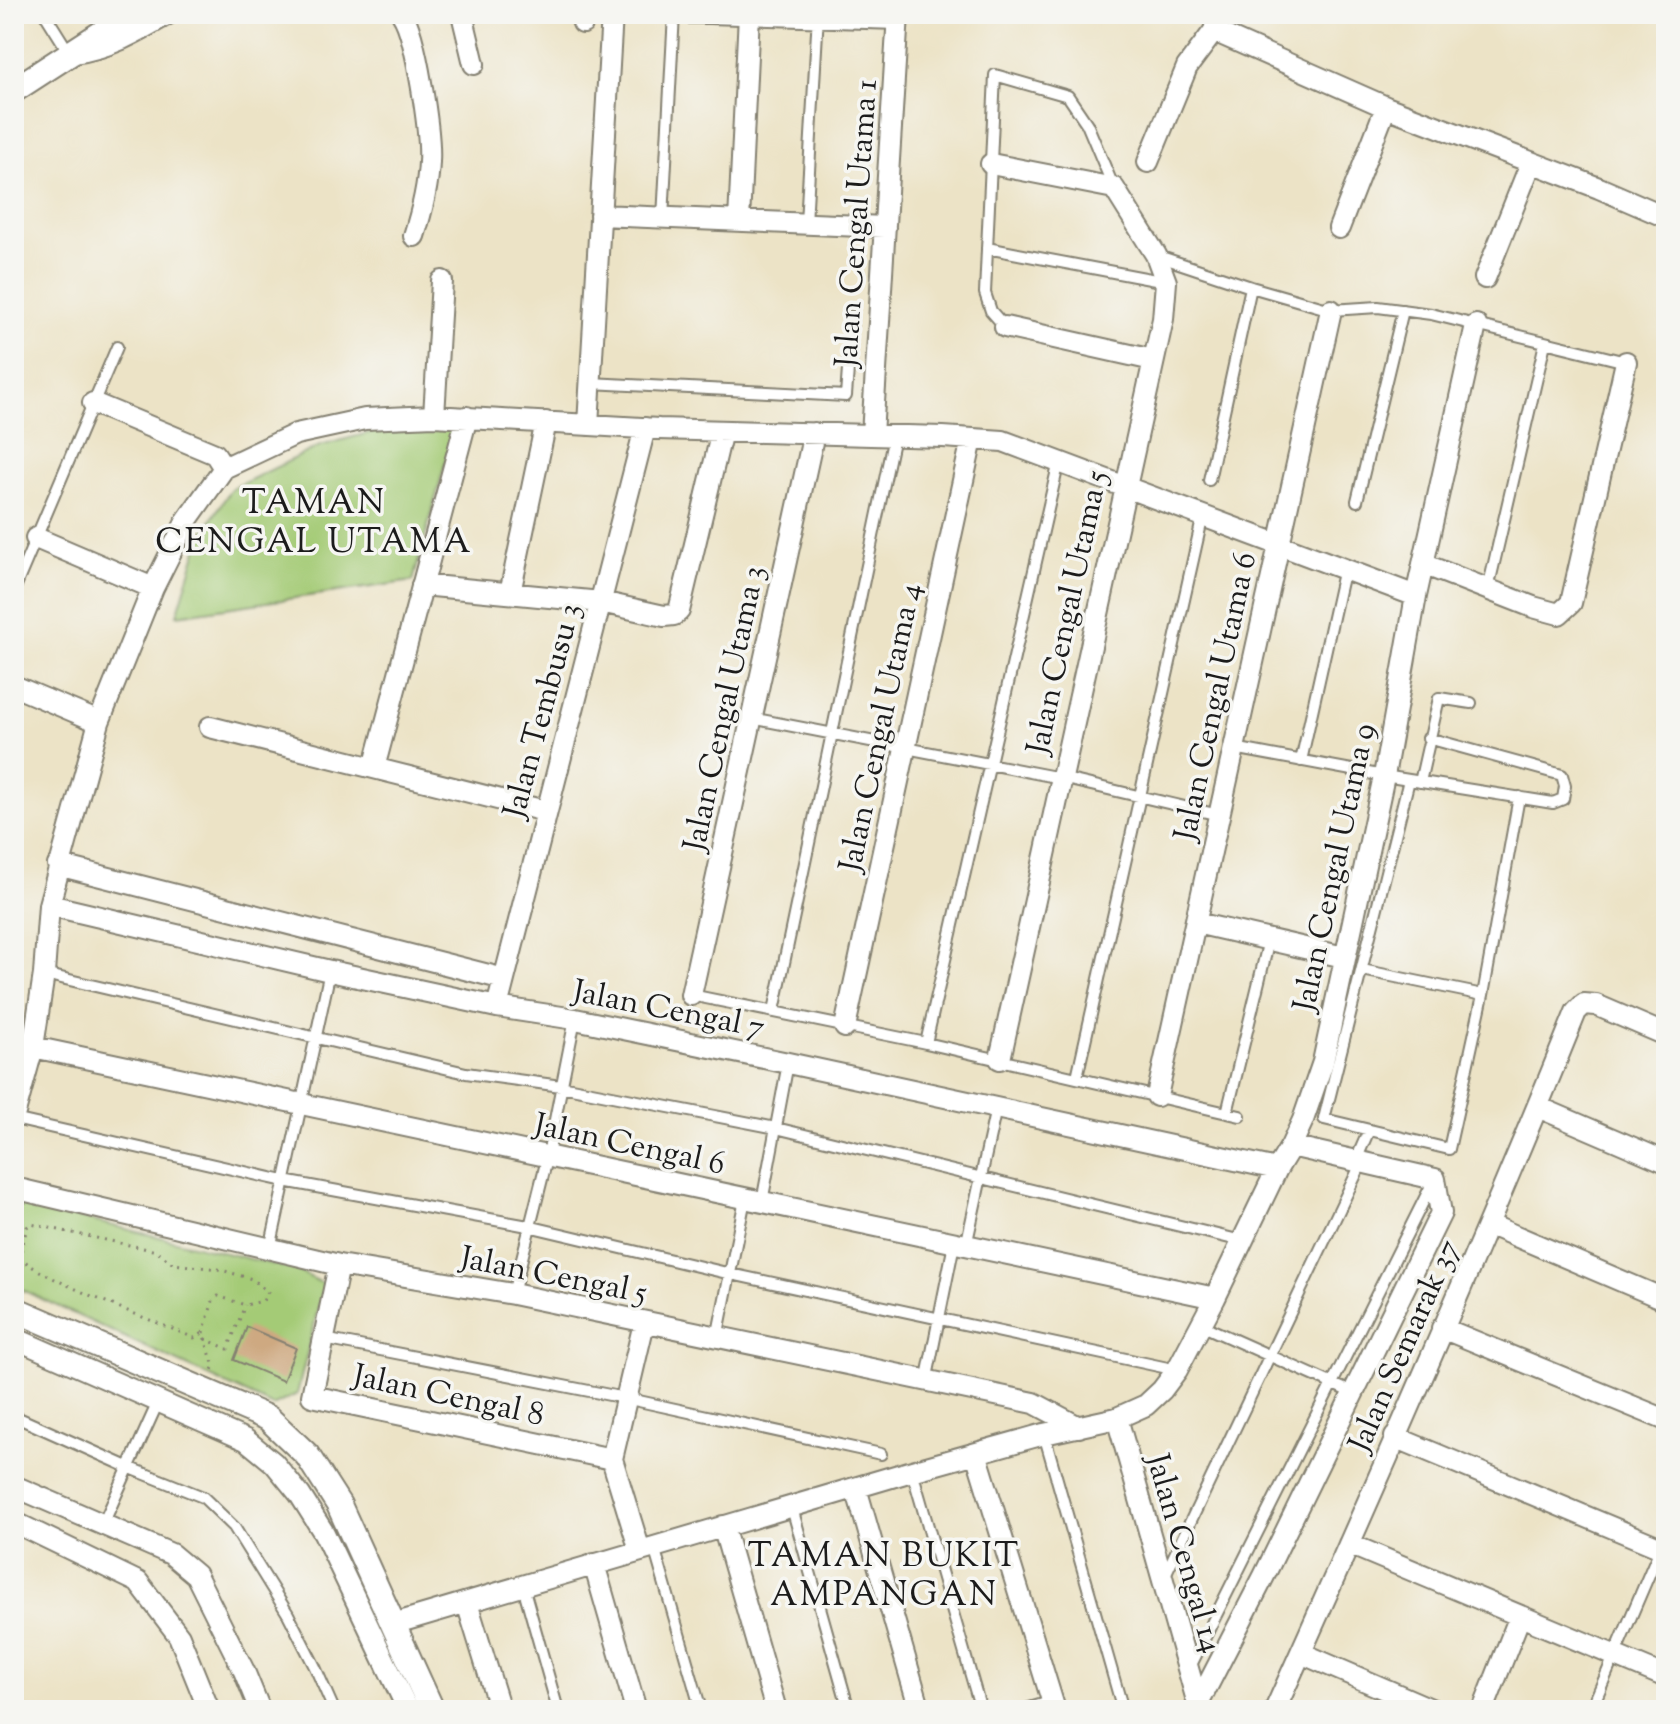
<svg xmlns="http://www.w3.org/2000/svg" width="1680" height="1724" font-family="'Sorts Mill Goudy',serif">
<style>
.green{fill:#a4cb76;stroke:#607449;stroke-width:2}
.building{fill:#cea981}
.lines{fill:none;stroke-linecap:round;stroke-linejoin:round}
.service-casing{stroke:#848071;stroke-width:14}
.minor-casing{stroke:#848071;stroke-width:24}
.tertiary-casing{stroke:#848071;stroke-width:28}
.path{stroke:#848071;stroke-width:3;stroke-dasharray:2 6;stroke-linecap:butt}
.service{stroke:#fff;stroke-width:10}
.minor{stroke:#fff;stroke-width:20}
.tertiary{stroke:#fff;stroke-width:24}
.labels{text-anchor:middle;stroke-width:7;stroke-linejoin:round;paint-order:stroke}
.street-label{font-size:32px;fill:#1c1c1c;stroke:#f6f6f2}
.neighbourhood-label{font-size:34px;letter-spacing:2px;fill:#1c1c1c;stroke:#f6f6f2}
</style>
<rect width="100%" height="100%" fill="#f6f6f2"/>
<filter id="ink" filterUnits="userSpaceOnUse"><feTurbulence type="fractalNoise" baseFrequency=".0125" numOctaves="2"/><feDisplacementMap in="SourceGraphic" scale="16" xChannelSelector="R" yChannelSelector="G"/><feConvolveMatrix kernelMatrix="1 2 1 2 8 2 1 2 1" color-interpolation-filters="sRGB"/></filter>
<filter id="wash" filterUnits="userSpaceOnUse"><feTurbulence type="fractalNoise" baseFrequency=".006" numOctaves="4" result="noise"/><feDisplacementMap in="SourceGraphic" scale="32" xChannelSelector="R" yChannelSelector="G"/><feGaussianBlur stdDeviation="1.8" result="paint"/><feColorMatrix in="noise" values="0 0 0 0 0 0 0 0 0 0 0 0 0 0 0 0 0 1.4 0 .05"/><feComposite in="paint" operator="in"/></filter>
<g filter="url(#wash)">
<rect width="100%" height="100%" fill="#ece3c6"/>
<path class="green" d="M 391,427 L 428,427 L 454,431 L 413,581 L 177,615 L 201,536 L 231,489 L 320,446 Z
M 14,1202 L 296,1270 L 324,1284 L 297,1394 L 273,1406 L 14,1286 Z"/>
<g id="blocks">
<path class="building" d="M 247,1327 L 296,1348 L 283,1381 L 234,1360 Z"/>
</g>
</g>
<g filter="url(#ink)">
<use href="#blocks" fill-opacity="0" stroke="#848071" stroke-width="2"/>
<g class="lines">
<g class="service-casing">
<path id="service" d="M 45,14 L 70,54
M 612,15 L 898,24
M 663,218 L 674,14
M 806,223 L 818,14
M 987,248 L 1166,282
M 1158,256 L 1251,287 L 1331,310 L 1378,307 L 1431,314 L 1626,362
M 1005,327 L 991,311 L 985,293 L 995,75 L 1068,96 L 1087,124 L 1113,186
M 590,383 L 846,396 L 852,316
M 1209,480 L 1251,287
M 1357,501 L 1403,310
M 1488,589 L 1545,343
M 14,590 L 117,347
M 751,718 L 1061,778 L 1219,815
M 1234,748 L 1384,776 L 1553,803 L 1563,799 L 1565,786 L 1562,775 L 1428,738
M 1301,761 L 1344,568
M 1409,780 L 1324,1119 L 1449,1149 L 1483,995 L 1519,797
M 1420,782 L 1439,698 L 1471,703
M 1362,970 L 1483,995
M 44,974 L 466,1073 L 561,1086 L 776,1128 L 1242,1241
M 691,995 L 926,1043 L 1240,1116
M 774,1011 L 894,436
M 926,1043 L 1059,461
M 1077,1077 L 1203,515
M 1227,1113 L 1269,940
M 14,1119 L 284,1181 L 528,1226 L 731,1274 L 1177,1370
M 1356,1160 L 1369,1130
M 762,1202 L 788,1063
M 966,1246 L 996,1108
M 270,1249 L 330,971
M 513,1294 L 548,1155 L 575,1019
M 1201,1325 L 1353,1393
M 717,1338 L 745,1199
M 324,1339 L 625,1398 L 881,1454
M 926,1382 L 954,1244
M 14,1416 L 128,1467 L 203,1497 L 234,1527 L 288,1614 L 315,1667 L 334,1710
M 1044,1434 L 1123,1710
M 912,1471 L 981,1710
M 792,1508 L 849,1710
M 103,1524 L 159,1400
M 654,1547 L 701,1710
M 1165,1575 L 1362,1162
M 523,1586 L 558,1710
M 1189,1669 L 1433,1182
M 1023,1710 L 1053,1701
M 1591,1710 L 1666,1535"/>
</g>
<g class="minor-casing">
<path id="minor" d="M 402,14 C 416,34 431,135 429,162 C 428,187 422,211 414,236
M 462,14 L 474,64
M 580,14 L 583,23
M 1214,31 L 1386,107 L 1599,188 L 1666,217
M 73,53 C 110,48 136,33 168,14
M 1148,162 L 1187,67 L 1214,31 L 1218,14
M 991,164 L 1114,188 L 1156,255 L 1166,282 L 1163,319 L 1000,1059
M 600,215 L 885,227
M 739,221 L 749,14
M 1339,228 L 1386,107
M 1485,278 L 1531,163
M 1005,327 L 1153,360
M 93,403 L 215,454 L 224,468
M 434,416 L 442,281
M 588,425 L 612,14
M 872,435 L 898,14
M 36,538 L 153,588
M 1423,564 L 1533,607 L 1559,614 L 1571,603 L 1626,362
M 422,585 L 601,602 L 664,616 L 674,615 L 679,611 L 722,431
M 510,593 L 546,422
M 14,686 L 99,722
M 210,727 L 545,811
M 374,768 L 467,417
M 58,865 L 504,979
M 49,905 L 330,971 L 497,1007 L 575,1019 L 788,1063 L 1277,1169
M 1196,923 L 1344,957
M 691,995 L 814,433
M 497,1007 L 645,428
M 845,1027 L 972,439
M 33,1047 L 1215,1298
M 1157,1096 L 1331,310
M 1538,1107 L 1666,1162
M 14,1116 L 33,1047 L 44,974 L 49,905 L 99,722 L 153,588 L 187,520 L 224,468 L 296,434 L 365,419 L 434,416 L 659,429 L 943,437 L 1003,441 L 1416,596
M 14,1188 L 339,1265 L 513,1294 L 1034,1403 L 1079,1427
M 1490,1225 L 1666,1300
M 339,1265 L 312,1396 L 612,1459 L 640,1551
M 1442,1328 L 1666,1420
M 14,1338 L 246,1440 L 274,1463 L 300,1495 L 324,1533 L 408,1710
M 1117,1418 L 1198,1704
M 1395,1437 L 1666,1550
M 976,1453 L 1055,1710
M 612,1459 L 644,1323
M 14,1486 L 171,1554 L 196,1575 L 244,1671 L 260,1710
M 856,1488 L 920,1710
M 14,1522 L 138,1582 L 179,1636 L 209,1710
M 723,1526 L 776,1710
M 1349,1544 L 1666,1677
M 594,1564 L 636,1710
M 467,1603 L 500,1710
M 393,1624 L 912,1471 L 1044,1434 L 1117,1418 L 1146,1405 L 1162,1390 L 1177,1370 L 1215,1298 L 1277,1169 L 1291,1146 L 1303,1120 L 1323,1062 L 1384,776 L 1416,596 L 1476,325
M 1301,1653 L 1433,1710
M 1195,1710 L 1264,1576 L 1441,1213 L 1435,1179 L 1291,1146
M 1275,1710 C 1379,1479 1481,1247 1576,1012 L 1584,1004 L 1596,1005 L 1666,1035
M 1483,1710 L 1520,1616"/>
</g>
<g class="tertiary-casing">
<path id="tertiary" d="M 14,90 L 131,14
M 14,1309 L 268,1418 L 307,1455 L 339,1505 L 432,1710"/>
</g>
<path class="path" d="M 203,1333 L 213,1301 L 218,1296 L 245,1305 L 263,1301 L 268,1292 L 252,1279 L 218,1269 L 173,1264 L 157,1251 L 31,1224 L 27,1227 L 20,1256 C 31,1276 165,1325 194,1338 L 203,1333 L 214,1366 L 211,1372
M 205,1339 L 228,1349 L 245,1305"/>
<use href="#service" class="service"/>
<use href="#minor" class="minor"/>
<use href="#tertiary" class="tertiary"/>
</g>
</g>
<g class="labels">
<g class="street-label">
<text transform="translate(855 223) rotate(-86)" y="11">Jalan Cengal Utama 1</text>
<text transform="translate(1066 612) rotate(-78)" y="11">Jalan Cengal Utama 5</text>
<text transform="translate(1214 696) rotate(-78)" y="11">Jalan Cengal Utama 6</text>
<text transform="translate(723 708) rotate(-78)" y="11">Jalan Cengal Utama 3</text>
<text transform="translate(541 710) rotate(-75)" y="11">Jalan Tembusu 3</text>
<text transform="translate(879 727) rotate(-78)" y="11">Jalan Cengal Utama 4</text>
<text transform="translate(1333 867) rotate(-78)" y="11">Jalan Cengal Utama 9</text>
<text transform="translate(669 1008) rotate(11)" y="11">Jalan Cengal 7</text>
<text transform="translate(630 1143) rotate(12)" y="11">Jalan Cengal 6</text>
<text transform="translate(554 1274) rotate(11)" y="11">Jalan Cengal 5</text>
<text transform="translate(1403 1345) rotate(-66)" y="11">Jalan Semarak 37</text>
<text transform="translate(449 1394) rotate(12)" y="11">Jalan Cengal 8</text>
<text transform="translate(1186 1553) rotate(74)" y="11">Jalan Cengal 14</text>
</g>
<g class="neighbourhood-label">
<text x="314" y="513">TAMAN<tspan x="314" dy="39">CENGAL UTAMA</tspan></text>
<text x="884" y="1566">TAMAN BUKIT<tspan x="884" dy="39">AMPANGAN</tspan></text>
</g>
</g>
<rect width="1680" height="1724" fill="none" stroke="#f6f6f2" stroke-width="48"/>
</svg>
